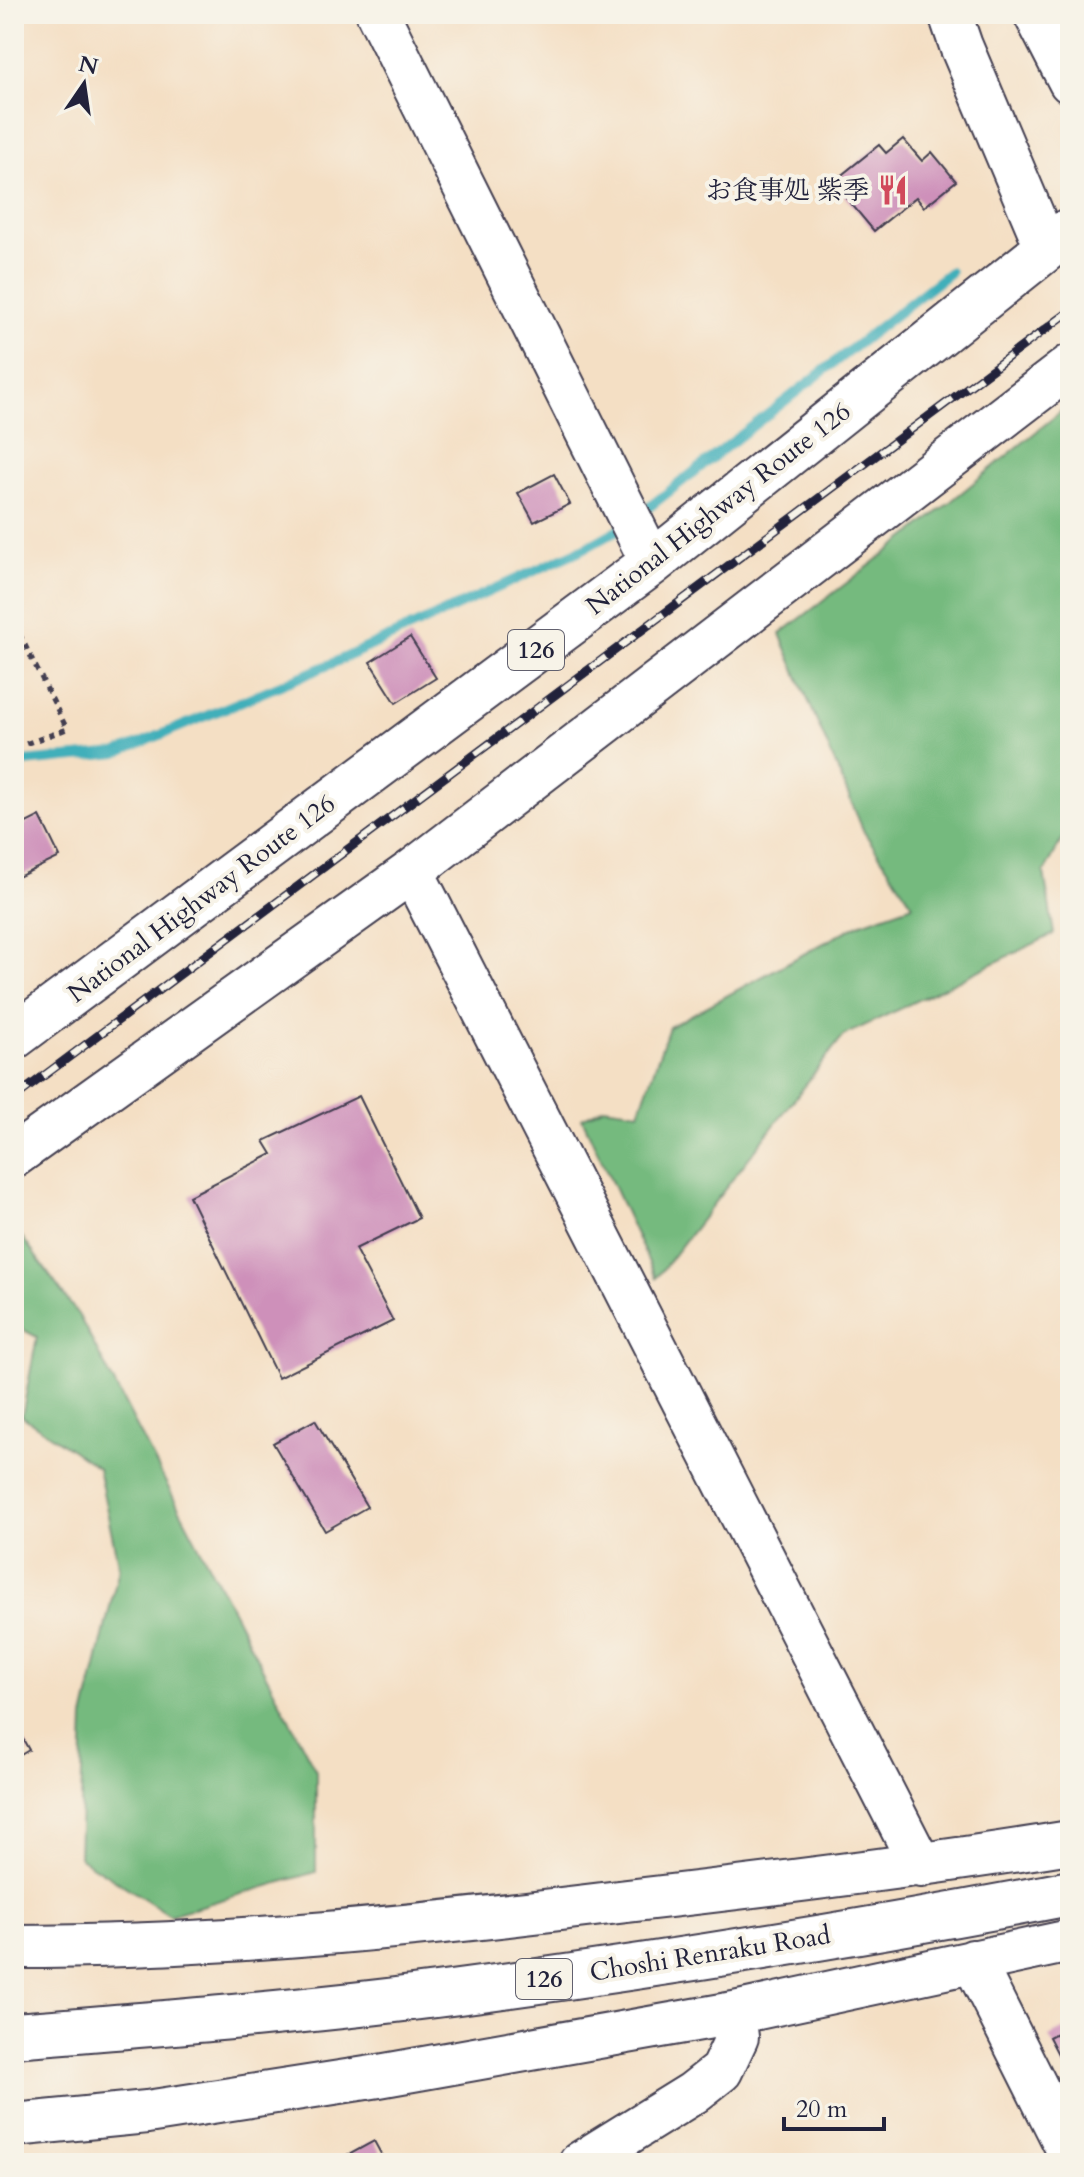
<svg xmlns="http://www.w3.org/2000/svg" width="1084" height="2177" font-family="Cardo,'Noto Serif JP',serif">
<style>
.forest{fill:#75ba7e;stroke:#4c6e5c;stroke-width:2}
.lines{fill:none;stroke-linecap:round;stroke-linejoin:round}
.stream{stroke:#3fafba;stroke-width:10}
.building{fill:#ce90ba}
.minor-casing{stroke:#423e50;stroke-width:46}
.highway-casing{stroke:#423e50;stroke-width:48}
.path{stroke:#423e50;stroke-width:5;stroke-dasharray:6 6;stroke-linecap:butt}
.minor{stroke:#fff;stroke-width:42}
.highway{stroke:#fff;stroke-width:44}
.rail-casing{stroke:#22223b;stroke-width:9}
.rail{stroke:#f7f3e8;stroke-width:6;stroke-dasharray:18;stroke-linecap:butt}
.labels{text-anchor:middle;stroke-width:8;stroke-linejoin:round;paint-order:stroke}
.shield{fill:#f7f3e8;stroke:#62616f;stroke-width:2}
.shield-label{font-size:24px;font-weight:bold;fill:#22223b}
.poi-label{font-size:26px;fill:#22223b;stroke:#f7f3e8;text-anchor:end}
.street-label{font-size:26px;fill:#22223b;stroke:#f7f3e8}
</style>
<rect width="100%" height="100%" fill="#f7f3e8"/>
<filter id="ink" filterUnits="userSpaceOnUse"><feTurbulence type="fractalNoise" baseFrequency=".0125" numOctaves="2"/><feDisplacementMap in="SourceGraphic" scale="16" xChannelSelector="R" yChannelSelector="G"/><feConvolveMatrix kernelMatrix="1 2 1 2 8 2 1 2 1" color-interpolation-filters="sRGB"/></filter>
<filter id="wash" filterUnits="userSpaceOnUse"><feTurbulence type="fractalNoise" baseFrequency=".006" numOctaves="4" result="noise"/><feDisplacementMap in="SourceGraphic" scale="32" xChannelSelector="R" yChannelSelector="G"/><feGaussianBlur stdDeviation="1.8" result="paint"/><feColorMatrix in="noise" values="0 0 0 0 0 0 0 0 0 0 0 0 0 0 0 0 0 1.4 0 .05"/><feComposite in="paint" operator="in"/></filter>
<g filter="url(#wash)">
<rect width="100%" height="100%" fill="#f4dfc4"/>
<path class="forest" d="M 1070,404 L 1070,824 L 1044,873 L 1054,934 L 843,1036 L 656,1278 L 582,1118 L 604,1107 L 639,1112 L 669,1027 L 859,924 L 913,905 L 864,832 L 780,634 L 916,530 Z
M 14,1226 L 79,1316 L 316,1771 L 316,1872 L 170,1915 L 79,1857 L 84,1718 L 119,1568 L 98,1468 L 22,1416 L 37,1337 L 14,1325 Z"/>
<g class="lines">
<path class="stream" d="M 639,515 L 950,272
M 14,763 L 117,753 L 331,664 L 589,546 L 623,527"/>
</g>
<g id="blocks">
<path class="building" d="M 903,139 L 922,161 L 932,152 L 956,181 L 924,207 L 916,197 L 874,231 L 833,182 L 879,145 L 886,153 Z
M 554,474 L 570,504 L 534,522 L 518,493 Z
M 410,637 L 436,678 L 396,703 L 370,662 Z
M 40,816 L 60,857 L 14,879 L 14,829 Z
M 359,1096 L 419,1218 L 355,1249 L 393,1321 L 278,1378 L 189,1196 L 272,1154 L 264,1141 Z
M 315,1420 L 367,1507 L 325,1531 L 273,1443 Z
M 14,1723 L 29,1750 L 14,1759 Z
M 1070,2026 L 1070,2077 L 1049,2037 Z
M 374,2141 L 386,2163 L 334,2163 Z"/>
</g>
</g>
<g filter="url(#ink)">
<use href="#blocks" fill-opacity="0" stroke="#423e50" stroke-width="2"/>
<g class="lines">
<g class="minor-casing">
<path id="minor" d="M 378,14 L 652,563
M 950,14 L 961,46 L 1046,247
M 1035,14 L 1070,82
M 412,871 L 921,1866
M 14,1156 L 412,871 L 1070,366
M 14,1947 C 219,1947 424,1926 627,1901 C 775,1884 923,1866 1070,1842
M 973,1961 L 1070,2154
M 14,2125 L 147,2112 L 379,2076 L 734,2013
M 580,2163 L 693,2093 L 721,2071 L 737,2037 L 734,2013 L 1070,1941"/>
</g>
<g class="highway-casing">
<path id="highway" d="M 14,1037 L 652,563 L 1070,230
M 14,2035 C 155,2024 296,2013 436,1995 C 648,1967 860,1933 1070,1893"/>
</g>
<path class="path" d="M 14,623 L 67,729 L 14,748"/>
<use href="#minor" class="minor"/>
<use href="#highway" class="highway"/>
<g class="rail-casing">
<path id="rail" d="M 14,1098 L 1070,311"/>
</g>
<use href="#rail" class="rail"/>
</g>
</g>
<defs>
<g id="restaurant-bare" transform="scale(2.4)"><path d="M-5-6h1v4h1v-4h1v4h1v-4h1v5L-1.5 .5V6h-2V.5L-5-1ZM5-6V6H3V1.5H1.5Q1.5-4 5-6Z" fill="#d1495b" stroke="#f7f3e8" stroke-width="2.5" paint-order="stroke"/></g>
</defs>
<g fill-rule="evenodd">
<use href="#restaurant-bare" x="893" y="190"/>
</g>
<g class="labels">
<g class="shield">
<rect x="508" y="630" width="56" height="40" rx="6"/>
<rect x="516" y="1959" width="56" height="40" rx="6"/>
</g>
<g class="shield-label">
<text x="536" y="658">126</text>
<text x="544" y="1987">126</text>
</g>
<g class="poi-label">
<text x="869" y="199">お食事処 紫季</text>
</g>
<g class="street-label">
<text transform="translate(718 508) rotate(-38)" y="9">National Highway Route 126</text>
<text transform="translate(201 898) rotate(-37)" y="9">National Highway Route 126</text>
<text transform="translate(710 1953) rotate(-9)" y="9">Choshi Renraku Road</text>
</g>
</g>
<rect width="1084" height="2177" fill="none" stroke="#f7f3e8" stroke-width="48"/>
<g transform="translate(84 84) rotate(13)" stroke="#f7f3e8" stroke-width="6" paint-order="stroke">
<path d="M0-6L14 30L0 20L-14 30Z" fill="#22223b"/>
<text y="-12" font-size="22" font-weight="bold" text-anchor="middle" fill="#22223b">N</text>
</g>
<path d="M784 2117v12h100v-12" fill="none" stroke="#22223b" stroke-width="4"/>
<text x="796" y="2117" font-size="24" fill="#22223b" stroke="#f7f3e8" stroke-width="6" paint-order="stroke">20 m</text>
</svg>
